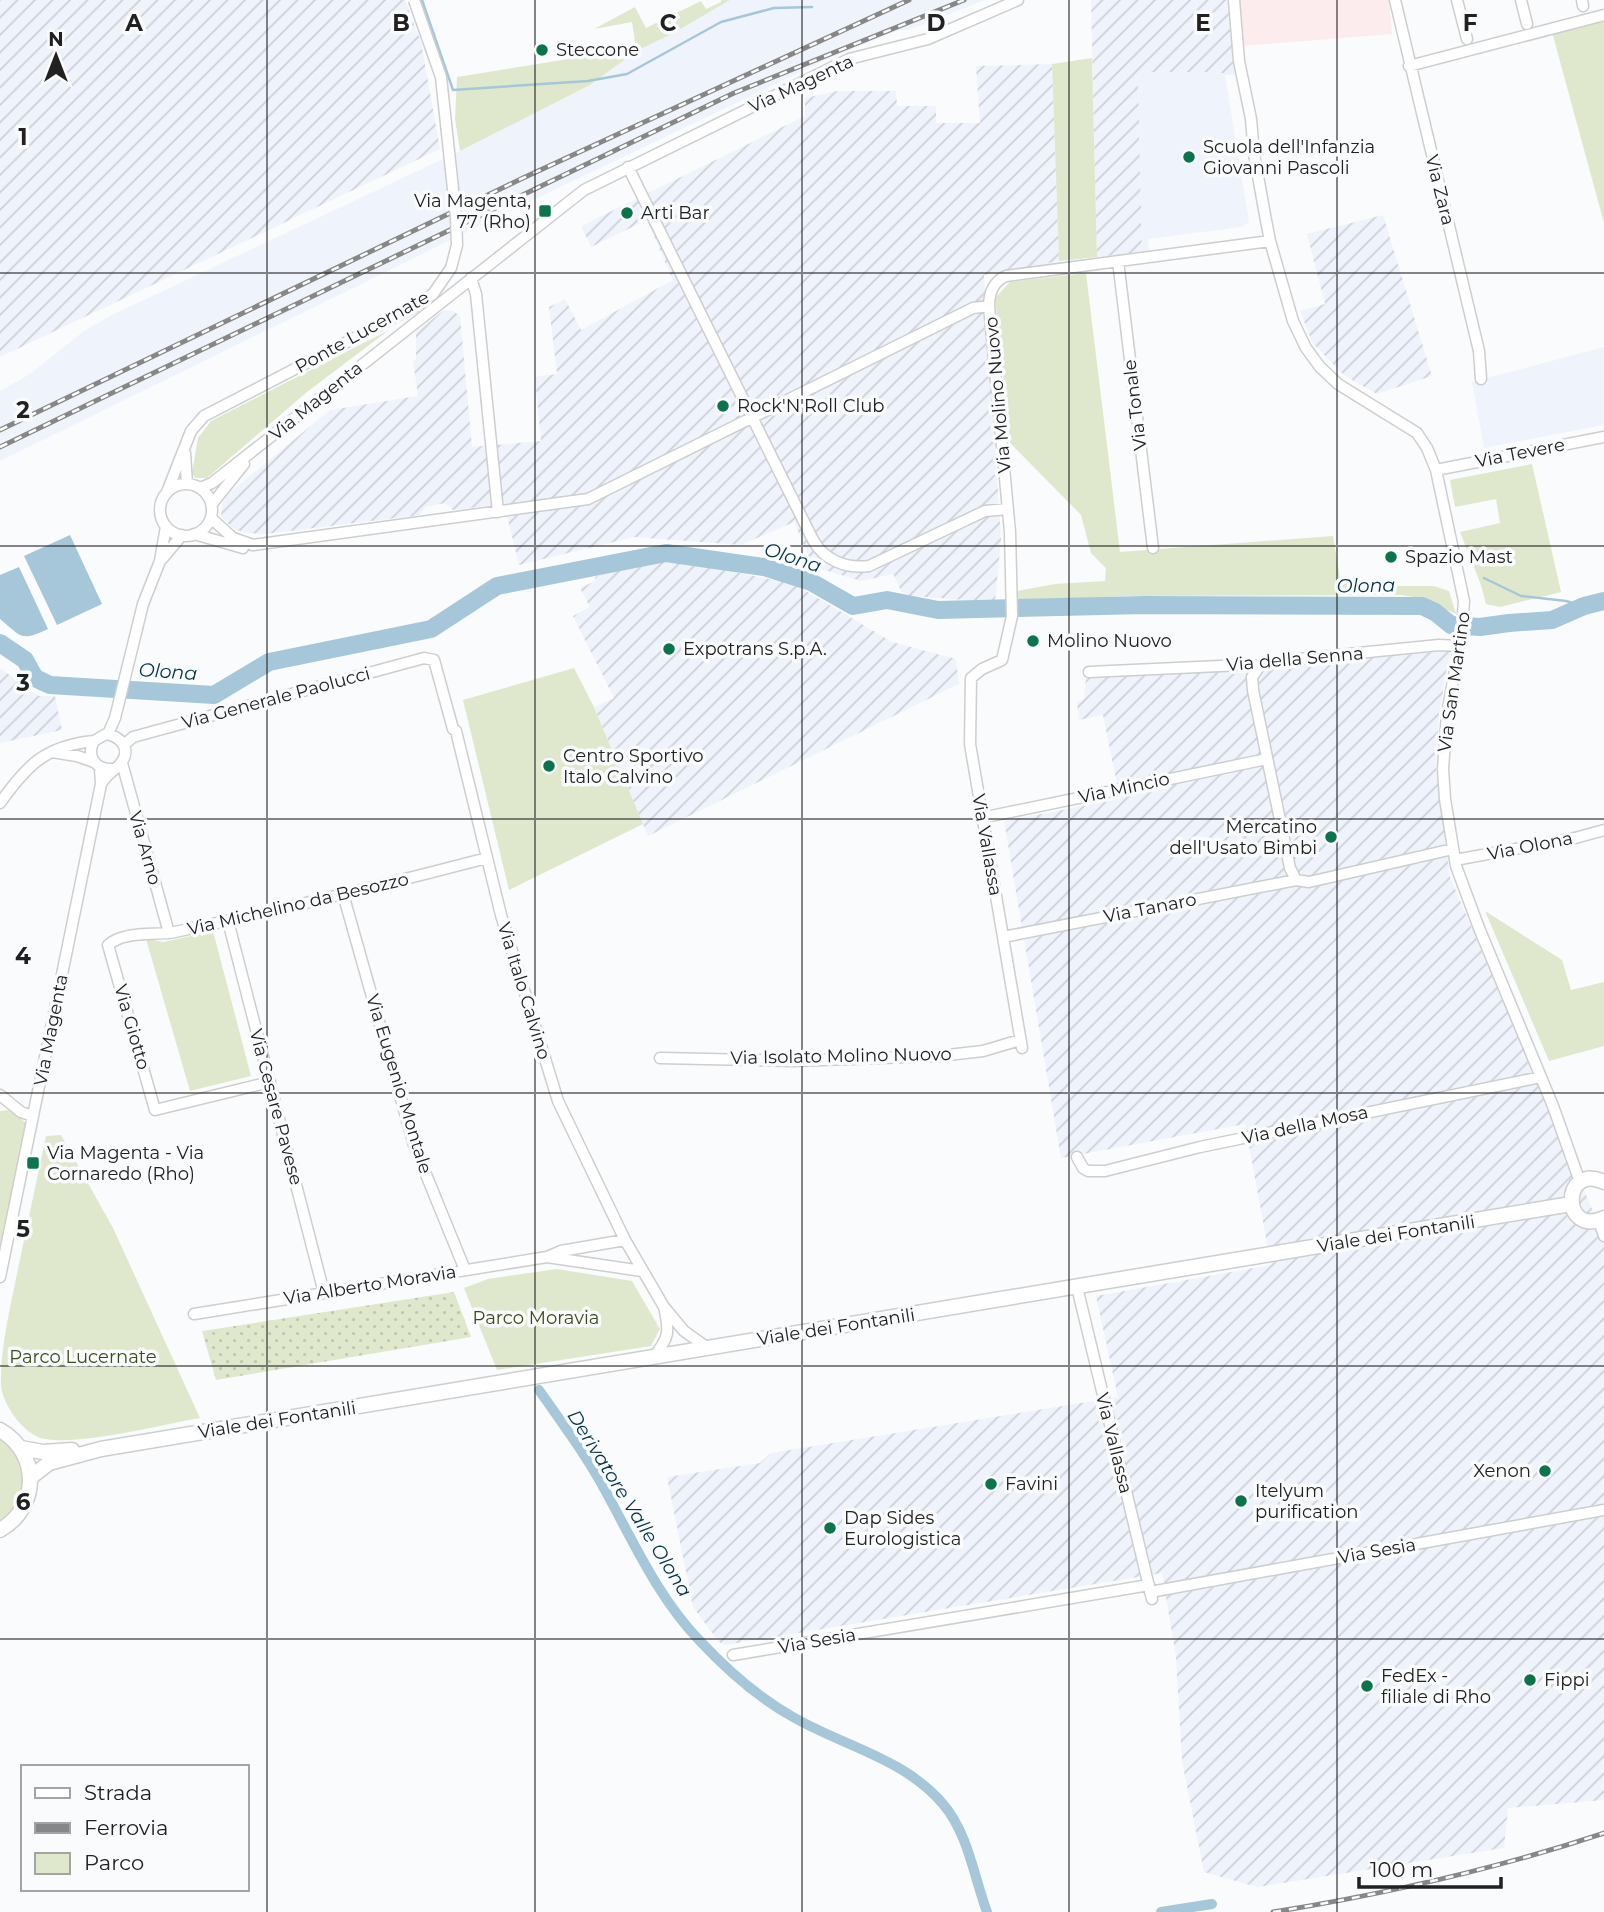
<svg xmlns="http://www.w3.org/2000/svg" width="1604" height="1912" font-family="Montserrat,sans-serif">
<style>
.commercial{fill:#fdeced}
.industrial{fill:url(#industrial-furrows)}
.built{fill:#eff3fc}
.green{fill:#dfe8cc}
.garden{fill:url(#garden-dots)}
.water{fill:#a5c7d9}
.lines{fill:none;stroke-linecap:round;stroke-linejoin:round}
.stream{stroke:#a5c7d9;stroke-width:2.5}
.canal{stroke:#a5c7d9;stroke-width:10}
.river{stroke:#a5c7d9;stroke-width:18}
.minor-casing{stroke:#cdcecf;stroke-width:13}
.major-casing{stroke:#cdcecf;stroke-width:17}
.minor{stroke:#fff;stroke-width:10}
.major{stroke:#fff;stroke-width:14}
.rail-casing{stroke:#878788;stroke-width:5}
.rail{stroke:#fafbfc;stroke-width:2.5;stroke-dasharray:8;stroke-linecap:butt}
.minor-bridge-casing{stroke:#cdcecf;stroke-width:13;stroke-linecap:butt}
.minor-bridge{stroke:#fff;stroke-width:10}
.grid{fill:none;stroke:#212122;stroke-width:2;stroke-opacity:0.55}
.poi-dot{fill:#0c744c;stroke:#fafbfc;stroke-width:2.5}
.labels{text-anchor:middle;stroke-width:7;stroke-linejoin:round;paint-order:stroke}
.poi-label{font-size:18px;fill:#212122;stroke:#fafbfc;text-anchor:start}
.street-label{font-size:18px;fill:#212122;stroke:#fafbfc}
.park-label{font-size:18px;fill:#3d4a18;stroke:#fafbfc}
.water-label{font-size:19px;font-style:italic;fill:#003346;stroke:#fafbfc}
.grid-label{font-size:23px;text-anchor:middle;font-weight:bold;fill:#212122;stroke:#fafbfc;stroke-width:7;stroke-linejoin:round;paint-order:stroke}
</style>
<defs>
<pattern id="industrial-furrows" width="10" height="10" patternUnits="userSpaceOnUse" patternTransform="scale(1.75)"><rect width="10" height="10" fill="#eff3fc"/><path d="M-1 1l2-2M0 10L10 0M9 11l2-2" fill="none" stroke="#cdd0d8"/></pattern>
<pattern id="garden-dots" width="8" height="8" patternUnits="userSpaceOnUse" patternTransform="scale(1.75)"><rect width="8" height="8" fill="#dfe8cc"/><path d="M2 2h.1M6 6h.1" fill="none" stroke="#bfc7af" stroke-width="1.8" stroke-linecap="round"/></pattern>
</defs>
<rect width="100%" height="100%" fill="#fafbfc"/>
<path class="commercial" d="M 1236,0 L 1389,0 L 1392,34 L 1240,46 Z"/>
<path class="industrial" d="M 0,0 L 405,0 L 421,42 L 440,149 L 0,357 Z
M 1091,0 L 1229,0 L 1230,33 L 1239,75 L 1225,75 L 1220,72 L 1138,72 L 1142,252 L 1097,257 Z
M 1052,64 L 1059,261 L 984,275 L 1001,539 L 995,602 L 910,596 L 901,591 L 893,574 L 861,581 L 818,568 L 812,564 L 794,522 L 741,545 L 634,537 L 519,565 L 504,504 L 453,510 L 445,503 L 425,507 L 420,515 L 265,534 L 244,533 L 233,528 L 221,517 L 222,504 L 229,493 L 330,410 L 418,396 L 413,361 L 416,360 L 416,332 L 444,310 L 453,311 L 460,316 L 472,447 L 541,441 L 535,377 L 557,374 L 549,307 L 565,299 L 581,330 L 673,280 L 647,220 L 591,247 L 581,226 L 805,116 L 805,98 L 837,91 L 896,91 L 897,106 L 936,106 L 936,123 L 980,123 L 976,66 Z
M 1383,215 L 1432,376 L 1377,394 L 1345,376 L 1330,361 L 1312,342 L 1300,311 L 1325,304 L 1307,234 Z
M 661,562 L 694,564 L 794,584 L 892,642 L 956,659 L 959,684 L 648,836 L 594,707 L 614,698 L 573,616 L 590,607 L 580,588 L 595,581 L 595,577 L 608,571 Z
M 1450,651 L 1439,714 L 1436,769 L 1450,877 L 1604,1237 L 1604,1800 L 1508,1808 L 1504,1848 L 1257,1887 L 1204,1872 L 1182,1761 L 1176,1657 L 1162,1573 L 725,1645 L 719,1642 L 693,1607 L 667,1477 L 760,1463 L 771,1453 L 1118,1397 L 1096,1296 L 1271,1265 L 1245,1124 L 1061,1158 L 1004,821 L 1120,799 L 1103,715 L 1079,720 L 1077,702 L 1084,699 L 1086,678 L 1268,667 Z
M 0,668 L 39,696 L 55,696 L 62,730 L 0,743 Z"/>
<path class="built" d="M 730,0 L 984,0 L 909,30 L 899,30 L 834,56 L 469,231 L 0,461 L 0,391 L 30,374 L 84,331 L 112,315 L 460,151 L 590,85 L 638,50 L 672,34 Z
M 1138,72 L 1220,72 L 1225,75 L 1249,222 L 1241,227 L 1148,239 L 1149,252 L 1142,252 Z
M 1604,347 L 1604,425 L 1484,448 L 1472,382 Z"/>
<path class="green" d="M 721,0 L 730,0 L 672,34 L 638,50 L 590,85 L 460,151 L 455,119 L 457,77 L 636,48 L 632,22 L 594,29 L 635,7 L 646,28 L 701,1 L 706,9 L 721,2 Z
M 1604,19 L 1604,223 L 1552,32 Z
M 1092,58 L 1097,257 L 1059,261 L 1052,64 Z
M 1086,273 L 1120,552 L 1333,536 L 1340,578 L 1366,586 L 1434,586 L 1449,591 L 1456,614 L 1421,598 L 1401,595 L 1124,596 L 1018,602 L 1017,591 L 1055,584 L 1105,581 L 1106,568 L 1091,553 L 1081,515 L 1010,443 L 995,298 L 1010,282 Z
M 389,330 L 307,392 L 207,478 L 195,478 L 192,473 L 198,438 L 211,421 Z
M 1532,464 L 1561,592 L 1500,607 L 1486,604 L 1481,585 L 1460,532 L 1500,523 L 1496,499 L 1455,507 L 1450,480 Z
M 574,668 L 594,707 L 643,824 L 509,890 L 463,700 Z
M 1485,911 L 1562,960 L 1571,990 L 1604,982 L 1604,1046 L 1549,1061 Z
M 213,931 L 251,1076 L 190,1091 L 146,939 L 164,942 Z
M 10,1110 L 26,1123 L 0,1245 L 0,1111 Z
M 61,1135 L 113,1228 L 200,1418 C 165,1424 67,1449 38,1437 C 20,1429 4,1405 1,1387 C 0,1356 7,1322 13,1293 C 24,1240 35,1188 46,1136 Z
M 557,1269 L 632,1281 L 660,1329 L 651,1346 L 497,1370 L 464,1288 L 488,1279 Z
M 0,1438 C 30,1460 30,1500 0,1522 Z"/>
<path class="garden" d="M 454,1292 L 471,1337 L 216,1380 L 202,1331 Z"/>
<path class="water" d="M 70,535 L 102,604 L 57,625 L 24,556 Z
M 19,567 L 48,629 C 20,642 22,637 0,619 L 0,575 Z"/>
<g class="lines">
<path class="stream" d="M 422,0 L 453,90 L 588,81 L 627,74 L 721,22 L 774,8 L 812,7
M 1484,578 L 1521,596 L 1566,601 L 1584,606"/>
<path class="canal" d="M 539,1390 C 562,1423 587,1456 606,1492 C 634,1543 658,1597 699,1640 C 726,1669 757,1697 793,1717 C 843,1746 904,1758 943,1804 C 968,1833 974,1877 987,1912
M 1161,1912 L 1212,1904"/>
<path class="river" d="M 0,643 L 25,660 L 35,678 L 50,685 L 214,695 L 269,662 L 431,629 L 497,586 L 666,553 L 764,567 L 811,582 L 853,606 L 887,600 L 938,610 L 1145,605 L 1422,606 L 1435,612 L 1451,625 L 1480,627 L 1509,623 L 1552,620 L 1584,606 L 1604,601"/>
<g class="minor-casing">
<path id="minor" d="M 1234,0 L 1239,61 L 1251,119 L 1254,154 L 1265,215 L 1270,241 L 1293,321 L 1306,348 L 1320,367 L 1338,384 L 1417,433 L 1427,448 L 1436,470 L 1464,601 L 1461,637 L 1447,714 L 1443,769 L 1445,799 L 1456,866 L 1479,928 L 1553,1106 L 1580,1182
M 1395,0 L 1479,351 L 1481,379
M 1457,0 L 1467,39
M 1521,0 L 1527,24
M 1582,0 L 1583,6
M 1409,66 L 1604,15
M 628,167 L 813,540 C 824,560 846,569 869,566 L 985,511 L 1008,509
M 1118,261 L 1153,548
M 471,278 L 476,294 L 498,512
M 185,453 L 187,484
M 1436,470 L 1604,437
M160 510a26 26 0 1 1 52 0a26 26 0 1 1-52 0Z
M 200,488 L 212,483 L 584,190 L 849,59 L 928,39 L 1018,0
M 167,492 L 191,431 L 204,416 L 372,329
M 212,504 L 244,464
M 211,518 L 233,538 L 253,545 L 588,499 L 973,308 L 989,306
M 194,534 L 243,548
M 162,559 L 182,535
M 1260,666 L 1252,677 L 1253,690 L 1290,868 L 1296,880 L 1309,882 L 1453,849
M 1089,672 L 1242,665 L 1260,666 L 1268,662 L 1439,645 L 1459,646
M 108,734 L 115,718 L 143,604 L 160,561 L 166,526
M 124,745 L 133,737 L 424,658 L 434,660 L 453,729 L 456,731 L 501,915 L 558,1101 L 625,1240 L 664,1307
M 52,752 L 77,756 L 94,762
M 122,763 L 169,933
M 101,784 C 108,772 115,771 121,763 C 132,749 120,736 106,734 L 94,741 C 86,756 95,770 113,769
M 0,803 C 27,765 45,746 94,741
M 981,818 L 1267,759
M 1455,860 L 1575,838 L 1604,830
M 343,894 L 414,1145 L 465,1270
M 228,921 L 324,1293
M 1003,937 L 1296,880
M 1022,1048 L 970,744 L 971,678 L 982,669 L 1002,660 L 1012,616 L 1010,532 L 989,306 C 989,293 994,281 1006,276 L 1270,241
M 660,1058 L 793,1061 L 939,1056 L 983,1051 L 1020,1040
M 270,1082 L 155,1110 L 108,945 C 125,930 155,936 175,932 C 280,910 384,885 487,858
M 0,1095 L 21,1112 L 33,1116
M 1077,1157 L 1083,1168 L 1088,1171 L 1105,1171 L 1200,1147 L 1541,1077
M 1599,1221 L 1604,1236
M 547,1257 L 642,1271
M 0,1277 L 101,784 L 100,768
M 1077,1287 L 1152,1599
M 194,1314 L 547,1257 L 561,1251 L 625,1240
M 653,1358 C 669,1338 670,1332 664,1307 L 684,1331 L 708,1348
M 1150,1592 L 1604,1510
M 733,1655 L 1149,1585"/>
</g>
<g class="major-casing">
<path id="major" d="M 1604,1182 C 1561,1162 1561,1238 1604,1218
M 0,1430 C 40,1453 40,1507 0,1530
M 21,1448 L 43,1452 L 72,1450
M 31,1477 L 49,1463 L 101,1449 L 1571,1204"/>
</g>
<use href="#minor" class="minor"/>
<use href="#major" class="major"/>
<g class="rail-casing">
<path id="rail" d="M 0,430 L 523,178 L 909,0
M 0,447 L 734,93 L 964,0
M 1273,1912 C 1386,1894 1496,1869 1604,1833"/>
</g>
<use href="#rail" class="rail"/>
<g class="minor-bridge-casing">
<path id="minor-bridge" d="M 372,329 L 412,308 L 433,294 L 451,268 L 457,245 L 456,217 L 441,77 L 414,0"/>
</g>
<use href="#minor-bridge" class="minor-bridge"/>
</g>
<path class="grid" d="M 267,0 L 267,1912M 535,0 L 535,1912M 802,0 L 802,1912M 1069,0 L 1069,1912M 1337,0 L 1337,1912M 0,273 L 1604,273M 0,546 L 1604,546M 0,819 L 1604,819M 0,1093 L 1604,1093M 0,1366 L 1604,1366M 0,1639 L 1604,1639"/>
<g class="poi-dot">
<circle cx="542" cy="50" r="7"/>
<circle cx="1189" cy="157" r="7"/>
<rect x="538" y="204" width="14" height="14" rx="3.5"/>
<circle cx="627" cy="213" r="7"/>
<circle cx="723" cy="406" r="7"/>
<circle cx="1391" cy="557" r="7"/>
<circle cx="1033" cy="641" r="7"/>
<circle cx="669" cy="649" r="7"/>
<circle cx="549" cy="766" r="7"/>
<circle cx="1331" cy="837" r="7"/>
<rect x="26" y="1156" width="14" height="14" rx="3.5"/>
<circle cx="1545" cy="1471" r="7"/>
<circle cx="991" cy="1484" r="7"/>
<circle cx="1241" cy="1501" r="7"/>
<circle cx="830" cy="1528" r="7"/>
<circle cx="1530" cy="1680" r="7"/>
<circle cx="1367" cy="1686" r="7"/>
</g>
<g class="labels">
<g class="poi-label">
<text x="556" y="56">Steccone</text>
<text x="1203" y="153">Scuola dell'Infanzia<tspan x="1203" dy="21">Giovanni Pascoli</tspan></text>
<text x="531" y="207" text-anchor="end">Via Magenta,<tspan x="531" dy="21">77 (Rho)</tspan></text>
<text x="641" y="219">Arti Bar</text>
<text x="737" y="412">Rock'N'Roll Club</text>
<text x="1405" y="563">Spazio Mast</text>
<text x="1047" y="647">Molino Nuovo</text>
<text x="683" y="655">Expotrans S.p.A.</text>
<text x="563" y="762">Centro Sportivo<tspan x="563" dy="21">Italo Calvino</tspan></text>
<text x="1317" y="833" text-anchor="end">Mercatino<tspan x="1317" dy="21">dell'Usato Bimbi</tspan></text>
<text x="47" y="1159">Via Magenta - Via<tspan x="47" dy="21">Cornaredo (Rho)</tspan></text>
<text x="1531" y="1477" text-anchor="end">Xenon</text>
<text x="1005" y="1490">Favini</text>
<text x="1255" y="1497">Itelyum<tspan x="1255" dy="21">purification</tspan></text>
<text x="844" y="1524">Dap Sides<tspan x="844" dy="21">Eurologistica</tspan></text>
<text x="1381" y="1682">FedEx -<tspan x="1381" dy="21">filiale di Rho</tspan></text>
<text x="1544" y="1686">Fippi</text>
</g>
<g class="street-label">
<text transform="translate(801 84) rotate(-25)" y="6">Via Magenta</text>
<text transform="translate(1440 190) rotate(76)" y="6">Via Zara</text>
<text transform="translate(362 332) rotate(-29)" y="6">Ponte Lucernate</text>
<text transform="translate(998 395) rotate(-95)" y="6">Via Molino Nuovo</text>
<text transform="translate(316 401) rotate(-39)" y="6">Via Magenta</text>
<text transform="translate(1135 405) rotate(-97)" y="6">Via Tonale</text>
<text transform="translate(1520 453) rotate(-11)" y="6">Via Tevere</text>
<text transform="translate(1295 659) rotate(-5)" y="6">Via della Senna</text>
<text transform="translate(1454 682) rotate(-82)" y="6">Via San Martino</text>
<text transform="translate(276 698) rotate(-15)" y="6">Via Generale Paolucci</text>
<text transform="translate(1124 788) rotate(-12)" y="6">Via Mincio</text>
<text transform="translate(987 845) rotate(80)" y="6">Via Vallassa</text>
<text transform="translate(1530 846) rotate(-11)" y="6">Via Olona</text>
<text transform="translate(145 848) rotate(74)" y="6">Via Arno</text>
<text transform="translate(298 904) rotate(-13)" y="6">Via Michelino da Besozzo</text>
<text transform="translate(1150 908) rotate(-11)" y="6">Via Tanaro</text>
<text transform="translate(524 991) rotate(73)" y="6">Via Italo Calvino</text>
<text transform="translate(132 1027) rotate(74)" y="6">Via Giotto</text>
<text transform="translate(51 1030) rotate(-79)" y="6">Via Magenta</text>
<text transform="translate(841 1056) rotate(-1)" y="6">Via Isolato Molino Nuovo</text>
<text transform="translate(399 1084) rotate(73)" y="6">Via Eugenio Montale</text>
<text transform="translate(276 1107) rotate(75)" y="6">Via Cesare Pavese</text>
<text transform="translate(1305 1125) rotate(-12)" y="6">Via della Mosa</text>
<text transform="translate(1396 1234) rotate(-9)" y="6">Viale dei Fontanili</text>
<text transform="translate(370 1285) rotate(-9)" y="6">Via Alberto Moravia</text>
<text transform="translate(836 1327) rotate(-9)" y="6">Viale dei Fontanili</text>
<text transform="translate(277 1420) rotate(-9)" y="6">Viale dei Fontanili</text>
<text transform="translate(1114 1443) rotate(76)" y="6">Via Vallassa</text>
<text transform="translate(1377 1551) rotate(-10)" y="6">Via Sesia</text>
<text transform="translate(817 1641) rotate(-10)" y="6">Via Sesia</text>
</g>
<g class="park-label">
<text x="536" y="1324">Parco Moravia</text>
<text x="83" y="1363">Parco Lucernate</text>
</g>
<g class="water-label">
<text transform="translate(793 557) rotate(18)" y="7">Olona</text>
<text transform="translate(1366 585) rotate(-1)" y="7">Olona</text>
<text transform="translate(168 671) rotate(4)" y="7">Olona</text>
<text transform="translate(630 1503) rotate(58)" y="7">Derivatore Valle Olona</text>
</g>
</g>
<g class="grid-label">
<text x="134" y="31">A</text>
<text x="401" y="31">B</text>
<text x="668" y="31">C</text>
<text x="936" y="31">D</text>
<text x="1203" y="31">E</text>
<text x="1470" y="31">F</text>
<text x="23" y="145">1</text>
<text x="23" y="418">2</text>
<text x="23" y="691">3</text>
<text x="23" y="964">4</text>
<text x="23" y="1237">5</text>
<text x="23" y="1510">6</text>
</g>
<rect x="21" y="1765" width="228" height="126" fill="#fafbfc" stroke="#a3a4a5" stroke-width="2"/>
<rect x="35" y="1788" width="35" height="10" fill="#ffffff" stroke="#a3a4a5" stroke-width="2"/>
<text x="84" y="1800" font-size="21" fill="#212122">Strada</text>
<rect x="35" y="1823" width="35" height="10" fill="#878788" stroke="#a3a4a5" stroke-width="2"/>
<text x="84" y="1835" font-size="21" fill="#212122">Ferrovia</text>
<rect x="35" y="1853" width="35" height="21" fill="#dfe8cc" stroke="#a3a4a5" stroke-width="2"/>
<text x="84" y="1870" font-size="21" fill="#212122">Parco</text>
<g transform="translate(56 56)" stroke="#fafbfc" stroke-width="5" paint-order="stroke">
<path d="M0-5L12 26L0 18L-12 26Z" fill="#212122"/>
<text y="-10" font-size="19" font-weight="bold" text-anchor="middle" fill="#212122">N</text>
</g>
<path d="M1359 1877v10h142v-10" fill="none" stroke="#212122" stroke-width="3.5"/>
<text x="1370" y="1877" font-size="21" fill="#212122" stroke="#fafbfc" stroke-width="5" paint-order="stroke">100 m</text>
</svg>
